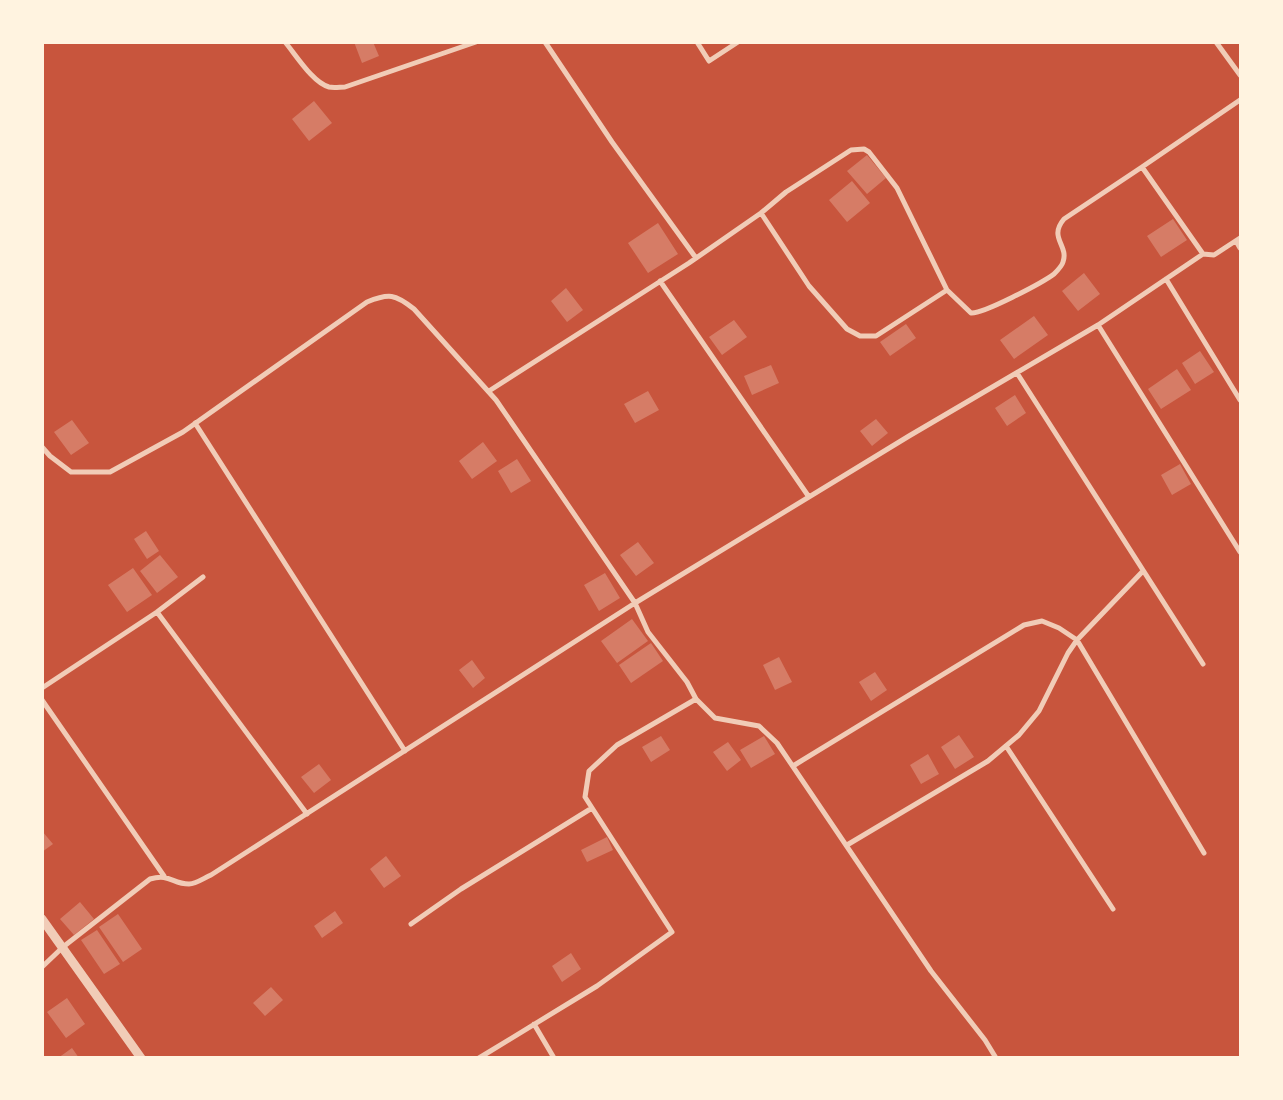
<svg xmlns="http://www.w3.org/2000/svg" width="1283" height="1100" font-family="Signika,sans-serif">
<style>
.building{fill:#d67c66}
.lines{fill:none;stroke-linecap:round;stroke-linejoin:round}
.minor{stroke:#f1ccb7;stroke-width:5}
.tertiary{stroke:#f1ccb7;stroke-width:9}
</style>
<rect width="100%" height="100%" fill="#c8553d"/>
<path class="building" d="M 354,42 L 373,42 L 379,56 L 362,63 Z
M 314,101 L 332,123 L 309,141 L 292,119 Z
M 867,155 L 886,178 L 867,194 L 847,171 Z
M 852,181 L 870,203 L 847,222 L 829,200 Z
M 1173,219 L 1187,240 L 1161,257 L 1147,236 Z
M 658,223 L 678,254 L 648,273 L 628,243 Z
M 1084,273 L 1100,294 L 1078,311 L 1062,291 Z
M 566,288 L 583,310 L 567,322 L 551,301 Z
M 1034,316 L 1048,335 L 1014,359 L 1000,340 Z
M 734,320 L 747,337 L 722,355 L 709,337 Z
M 906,324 L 916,338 L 890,356 L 880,342 Z
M 1200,351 L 1214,372 L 1195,384 L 1182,363 Z
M 771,365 L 779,383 L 752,395 L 744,376 Z
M 1177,369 L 1191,390 L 1161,409 L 1148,389 Z
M 648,391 L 659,410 L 635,423 L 624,404 Z
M 1015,395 L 1026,413 L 1007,426 L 995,408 Z
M 876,419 L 888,433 L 872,446 L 860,431 Z
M 72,420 L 89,443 L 71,455 L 54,432 Z
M 483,442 L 497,461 L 472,479 L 459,461 Z
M 517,459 L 531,481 L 511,493 L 498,471 Z
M 1180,464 L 1191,484 L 1172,495 L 1161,475 Z
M 146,531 L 159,551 L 147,559 L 134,539 Z
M 638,542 L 654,563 L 636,576 L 620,555 Z
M 160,555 L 178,577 L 157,593 L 140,571 Z
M 133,568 L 152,595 L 127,612 L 108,585 Z
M 605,573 L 620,598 L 599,611 L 584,585 Z
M 632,619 L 648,641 L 617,663 L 601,641 Z
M 651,643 L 663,661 L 631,683 L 619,665 Z
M 779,657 L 792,682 L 775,690 L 763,665 Z
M 472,660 L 485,678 L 473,688 L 459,670 Z
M 875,672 L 887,690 L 871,701 L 859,682 Z
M 959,735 L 974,757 L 955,769 L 941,747 Z
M 661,736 L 670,750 L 651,762 L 642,747 Z
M 764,736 L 775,754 L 751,768 L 740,750 Z
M 728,742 L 741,760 L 727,771 L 713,752 Z
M 928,754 L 939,774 L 921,784 L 910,765 Z
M 319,764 L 331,780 L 314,793 L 301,777 Z
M 42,831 L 53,844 L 42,852 Z
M 607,837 L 613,850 L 587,862 L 581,850 Z
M 386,856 L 401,876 L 384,888 L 370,869 Z
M 80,902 L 94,919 L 74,935 L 60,919 Z
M 335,911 L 343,923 L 322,938 L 314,926 Z
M 118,914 L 142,949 L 123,962 L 99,927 Z
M 97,930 L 120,964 L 104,974 L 81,940 Z
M 571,953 L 581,969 L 562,982 L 552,966 Z
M 271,987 L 283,1000 L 265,1016 L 253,1003 Z
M 67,998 L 85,1024 L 66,1038 L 47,1012 Z
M 72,1048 L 79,1058 L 58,1058 Z"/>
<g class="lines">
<path class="minor" d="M 285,42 C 296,55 313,83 329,87 C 334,88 340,87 345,87 L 476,42
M 545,42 L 612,142 L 696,258
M 697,42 L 709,61 L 738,42
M 1216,42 L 1240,75
M 1142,167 L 1240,100
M 761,213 L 809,286 L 847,329 L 860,336 L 876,336 L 947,290
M 1236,241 L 1240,248
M 1166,279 L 1240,400
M 660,281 L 809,497
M 1098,325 L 1240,552
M 1017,373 L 1203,664
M 489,391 L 689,263 L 761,213 L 786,192 L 851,150 L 864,149 L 869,152 L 897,188 L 947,290 L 971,313 C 983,314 1042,283 1054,274 C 1057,271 1062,266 1063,262 C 1069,245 1048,238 1064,219 L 1142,167 L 1203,254 L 1214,255 L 1240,238
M 195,423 L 405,751
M 42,447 L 50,456 L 71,472 L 110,472 L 183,432 L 367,302 C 389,293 395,294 414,309 L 496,400 L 635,603 L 211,875 C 204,878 196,884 189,884 C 172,884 170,873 150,879 L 63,947 L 42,967
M 157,612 L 307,814
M 42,688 L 157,612 L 203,577
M 42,700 L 164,876
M 1006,746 L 1113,909
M 793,766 L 1024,625 L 1042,621 L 1059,628 L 1077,640 L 1204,853
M 847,845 L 988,761 L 1019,735 L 1039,711 L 1068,653 L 1077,640 L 1143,571
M 411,924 L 461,889 L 592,808
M 534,1024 L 554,1058
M 479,1058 L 597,986 L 672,932 L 585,797 L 589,771 L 617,745 L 696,699
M 996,1058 L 985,1040 L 931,971 L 777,743 L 759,726 L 715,718 L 696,699 L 687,682 L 648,632 L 635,603 L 909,436 L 1098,325 L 1203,254"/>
<path class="tertiary" d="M 42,919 L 141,1058"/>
</g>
<rect width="1283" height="1100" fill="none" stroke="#fff3e0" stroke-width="88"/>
</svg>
